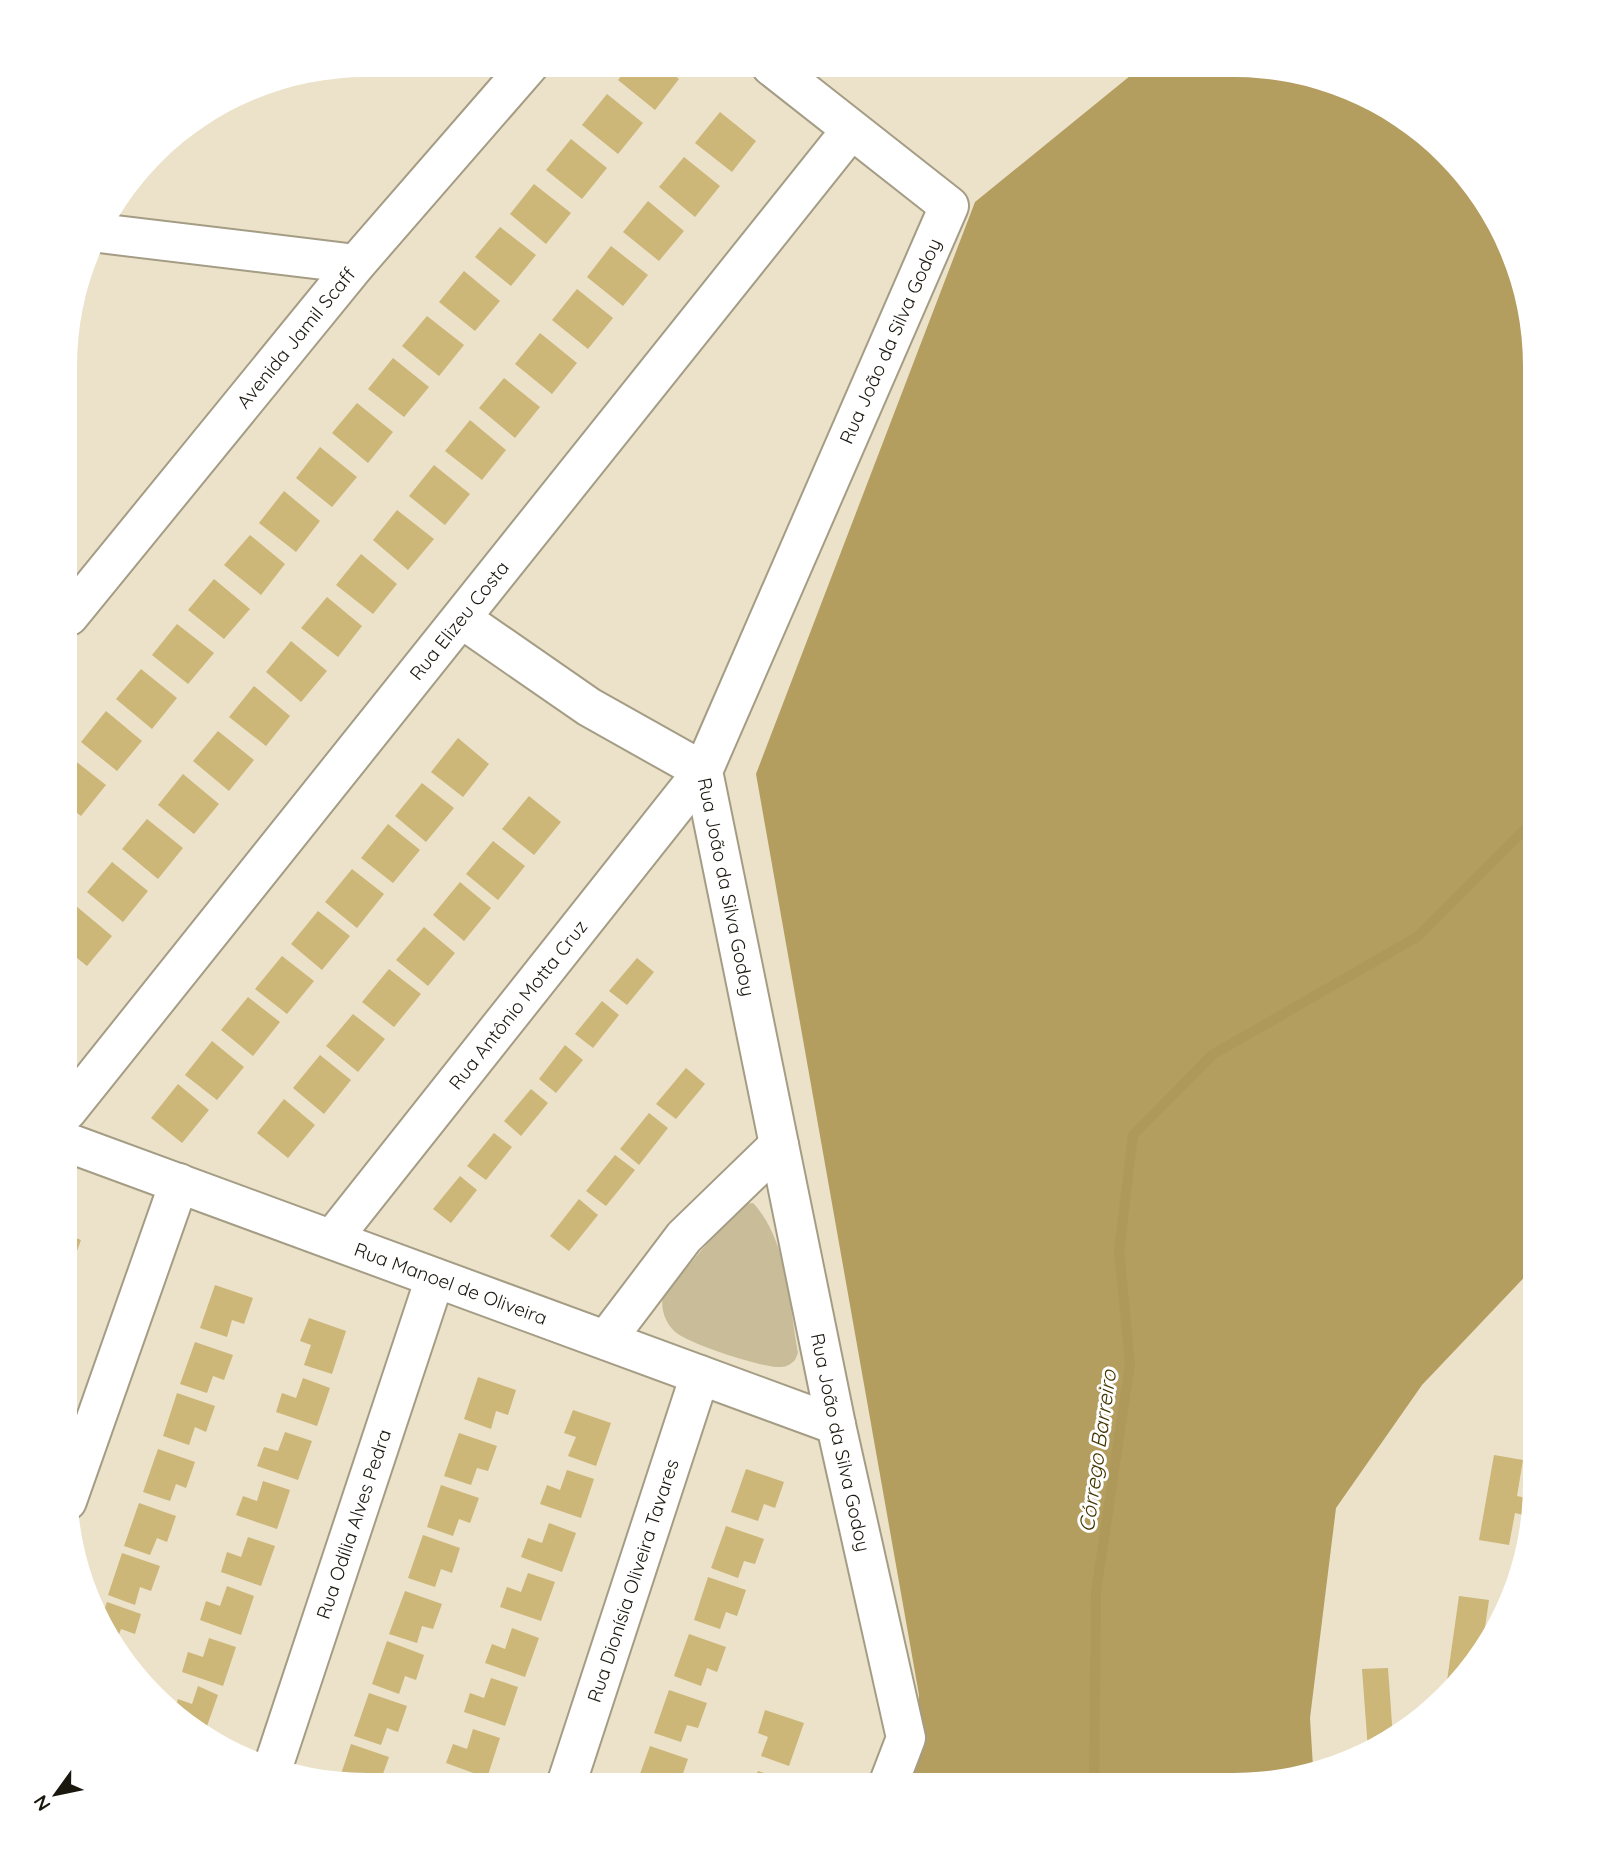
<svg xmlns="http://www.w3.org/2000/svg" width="1600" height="1850" font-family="Quicksand,sans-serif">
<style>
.green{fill:#c9bc98}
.forest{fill:#b39d5f}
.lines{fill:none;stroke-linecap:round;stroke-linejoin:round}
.stream{stroke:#ae995b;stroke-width:10}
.building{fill:#ccb678}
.minor-casing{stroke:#a49c84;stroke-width:42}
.minor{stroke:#fff;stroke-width:38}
.labels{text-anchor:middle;stroke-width:6;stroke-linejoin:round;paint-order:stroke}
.street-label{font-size:19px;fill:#1a170e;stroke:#fff}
.water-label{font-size:21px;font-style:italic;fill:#433400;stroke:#fff}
</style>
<rect width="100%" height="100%" fill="#ebe2c9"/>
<path class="green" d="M 753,1203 C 788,1240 789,1305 798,1353 L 795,1360 C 791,1364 787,1367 781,1367 C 765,1369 691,1344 678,1334 C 666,1326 660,1309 663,1296 L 731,1215 L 742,1204 Z"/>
<path class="forest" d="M 1141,67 L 1274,67 L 1401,115 L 1495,215 L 1525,288 L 1535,366 L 1535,1266 L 1422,1385 L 1336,1508 L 1310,1718 L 1313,1767 L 1253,1785 L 904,1785 L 915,1753 L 919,1695 L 756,774 L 975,202 Z"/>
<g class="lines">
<path class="stream" d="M 1094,1785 L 1096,1592 L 1130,1363 L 1119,1251 L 1133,1135 L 1212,1055 L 1417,937 L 1535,819"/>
</g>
<path class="building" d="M 630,66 L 663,66 L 679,79 L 655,110 L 618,80 Z
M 607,94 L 643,123 L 618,154 L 582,125 Z
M 720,112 L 756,141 L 732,172 L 695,143 Z
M 571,139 L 607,168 L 582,199 L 546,170 Z
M 684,157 L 720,186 L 695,217 L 659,187 Z
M 534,184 L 571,213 L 546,244 L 510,214 Z
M 648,201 L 684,231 L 659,261 L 623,232 Z
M 500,227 L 536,255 L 511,286 L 475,257 Z
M 611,246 L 648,275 L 623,306 L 587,277 Z
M 464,271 L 500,301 L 475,331 L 439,302 Z
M 577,289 L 613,318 L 588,349 L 552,320 Z
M 427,316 L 464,345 L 439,376 L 402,346 Z
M 540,333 L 577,363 L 552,394 L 515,364 Z
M 393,358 L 429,387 L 404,417 L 368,389 Z
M 504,378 L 540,407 L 515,438 L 479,408 Z
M 357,403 L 393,432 L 368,463 L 332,433 Z
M 470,420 L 506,450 L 482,480 L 445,451 Z
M 320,447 L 357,477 L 332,507 L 296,478 Z
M 434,465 L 470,494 L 445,525 L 409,496 Z
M 284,491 L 320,521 L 296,552 L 259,523 Z
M 397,510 L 434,539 L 408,570 L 373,540 Z
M 250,535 L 285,564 L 261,595 L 224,565 Z
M 361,554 L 397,584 L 373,614 L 336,585 Z
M 214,579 L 250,609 L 224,639 L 188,610 Z
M 327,597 L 362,626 L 338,657 L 301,628 Z
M 177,624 L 214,653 L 188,684 L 152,655 Z
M 291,641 L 327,671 L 301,702 L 266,672 Z
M 141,669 L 177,698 L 152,729 L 116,699 Z
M 254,686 L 290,716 L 266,746 L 229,717 Z
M 106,711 L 142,741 L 117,771 L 81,742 Z
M 218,731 L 254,760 L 229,791 L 193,761 Z
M 458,738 L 489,764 L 463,797 L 431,772 Z
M 69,756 L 106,785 L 81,816 L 68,806 Z
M 183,774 L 219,804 L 194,834 L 158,805 Z
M 422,783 L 454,808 L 426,842 L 395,816 Z
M 529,796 L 561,822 L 534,855 L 502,829 Z
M 147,819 L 183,848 L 158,879 L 122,849 Z
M 388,824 L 420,850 L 393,883 L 361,858 Z
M 493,841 L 525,866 L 498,900 L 466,874 Z
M 112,862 L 148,891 L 123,922 L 87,892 Z
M 352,869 L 384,894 L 357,928 L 325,902 Z
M 460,882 L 491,908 L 464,941 L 433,915 Z
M 76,906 L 112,936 L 87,966 L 67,950 L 68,916 Z
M 318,911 L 350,936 L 322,970 L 291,944 Z
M 424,927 L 455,953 L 428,986 L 396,960 Z
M 282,956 L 314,981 L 287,1014 L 255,989 Z
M 637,958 L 654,972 L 627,1005 L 609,991 Z
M 389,969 L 421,994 L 394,1027 L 362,1002 Z
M 67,973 L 76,980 L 67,991 Z
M 248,997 L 280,1022 L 253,1056 L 221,1030 Z
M 602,1001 L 619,1015 L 593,1048 L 575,1034 Z
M 353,1014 L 385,1039 L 358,1072 L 326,1046 Z
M 212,1041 L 244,1067 L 217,1100 L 185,1075 Z
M 565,1045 L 583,1060 L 556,1093 L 539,1079 Z
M 320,1055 L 351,1080 L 324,1114 L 293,1088 Z
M 686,1068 L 705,1084 L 676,1119 L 656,1104 Z
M 178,1084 L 209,1110 L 182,1143 L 151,1118 Z
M 531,1089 L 548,1103 L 521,1136 L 504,1121 Z
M 284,1099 L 315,1125 L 288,1158 L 257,1133 Z
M 649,1113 L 668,1128 L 639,1165 L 620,1149 Z
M 494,1133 L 512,1147 L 486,1180 L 467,1166 Z
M 615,1155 L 635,1170 L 606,1206 L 586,1191 Z
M 460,1176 L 477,1190 L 451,1223 L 433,1209 Z
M 579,1199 L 598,1215 L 569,1251 L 550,1236 Z
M 66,1234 L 81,1240 L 66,1281 Z
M 215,1285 L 253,1298 L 244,1324 L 232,1320 L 227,1337 L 200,1328 Z
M 309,1318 L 346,1331 L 332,1374 L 304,1365 L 311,1345 L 300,1341 Z
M 195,1342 L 233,1355 L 224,1380 L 213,1376 L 207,1393 L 180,1384 Z
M 478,1377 L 516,1390 L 508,1415 L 496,1411 L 491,1429 L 464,1419 Z
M 303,1378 L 330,1388 L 317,1426 L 276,1412 L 282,1393 L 296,1398 Z
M 177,1393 L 215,1406 L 206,1432 L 195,1427 L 189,1445 L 163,1436 Z
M 573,1410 L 611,1423 L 596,1466 L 568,1456 L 576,1437 L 564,1433 Z
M 285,1432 L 312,1441 L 298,1480 L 257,1466 L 264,1447 L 278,1451 Z
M 459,1433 L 497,1446 L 488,1471 L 477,1468 L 471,1485 L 444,1476 Z
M 158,1449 L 195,1462 L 186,1488 L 176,1484 L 170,1501 L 143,1492 Z
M 1494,1455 L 1523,1460 L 1517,1496 L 1535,1500 L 1531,1517 L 1515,1513 L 1509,1545 L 1479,1540 Z
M 746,1469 L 784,1482 L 775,1508 L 764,1504 L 758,1521 L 731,1512 Z
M 567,1470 L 594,1479 L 581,1518 L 540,1504 L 547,1485 L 560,1490 Z
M 263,1481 L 290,1490 L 277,1529 L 236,1515 L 243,1496 L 257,1501 Z
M 441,1485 L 479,1498 L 470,1523 L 459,1519 L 453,1536 L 427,1527 Z
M 139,1503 L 176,1516 L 167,1542 L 157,1538 L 150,1555 L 124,1546 Z
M 549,1523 L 576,1533 L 562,1572 L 521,1557 L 528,1538 L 542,1543 Z
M 726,1526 L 764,1539 L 755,1564 L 744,1561 L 738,1578 L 711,1568 Z
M 423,1535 L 460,1548 L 452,1573 L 441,1569 L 435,1587 L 408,1578 Z
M 248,1537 L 275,1546 L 261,1586 L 221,1572 L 227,1552 L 241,1557 Z
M 122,1553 L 160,1566 L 151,1591 L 140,1587 L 135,1605 L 108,1595 Z
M 528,1573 L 555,1582 L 541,1621 L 500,1607 L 507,1587 L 521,1592 Z
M 708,1577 L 746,1590 L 737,1616 L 726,1612 L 720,1629 L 694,1620 Z
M 227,1586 L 254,1596 L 241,1635 L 200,1620 L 206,1601 L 220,1606 Z
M 405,1591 L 442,1604 L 433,1629 L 422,1626 L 417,1643 L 389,1634 Z
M 1459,1596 L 1489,1600 L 1483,1641 L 1490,1642 L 1453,1689 L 1446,1688 Z
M 107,1602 L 141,1614 L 135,1634 L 121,1629 L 115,1645 L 105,1635 L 100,1622 Z
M 512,1628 L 539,1638 L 525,1677 L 485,1663 L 492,1644 L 505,1649 Z
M 689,1634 L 726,1647 L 717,1672 L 707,1668 L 701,1686 L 674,1676 Z
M 209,1638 L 236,1647 L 223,1686 L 182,1672 L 188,1652 L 203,1657 Z
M 387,1641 L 424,1655 L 416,1680 L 405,1676 L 399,1694 L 372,1684 Z
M 1388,1668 L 1393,1738 L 1368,1750 L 1362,1669 Z
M 491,1678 L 518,1687 L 505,1726 L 464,1712 L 470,1693 L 484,1698 Z
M 198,1686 L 218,1695 L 207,1726 L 183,1718 L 175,1709 L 178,1699 L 192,1704 Z
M 669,1690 L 707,1703 L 698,1728 L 687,1725 L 681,1742 L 654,1733 Z
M 369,1693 L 407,1706 L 398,1732 L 387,1728 L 381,1745 L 354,1736 Z
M 765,1710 L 804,1723 L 789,1766 L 761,1756 L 768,1737 L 758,1733 Z
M 473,1729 L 500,1738 L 487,1778 L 446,1763 L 453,1744 L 467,1749 Z
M 351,1744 L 389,1757 L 380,1782 L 369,1778 L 367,1785 L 338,1783 Z
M 650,1746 L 688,1759 L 679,1785 L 667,1781 L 666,1785 L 636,1785 Z
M 758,1771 L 785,1780 L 784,1785 L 753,1785 Z"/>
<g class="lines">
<g class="minor-casing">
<g id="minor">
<path id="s1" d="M 771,66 L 949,206 L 703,771 L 836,1425 L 906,1738 L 888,1785"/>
<path d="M 99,233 L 356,264"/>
<path id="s2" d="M 69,616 L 356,264 L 529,65"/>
<path id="s3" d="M 67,1111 L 851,130"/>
<path id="s4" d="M 66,1142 L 836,1425"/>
<path id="s5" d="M 332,1239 L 703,771 L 589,707 L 462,619"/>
<path d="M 606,1340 L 684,1237 L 779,1145"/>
<path d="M 67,1501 L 179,1183"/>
<path id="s6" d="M 272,1770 L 435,1278"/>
<path id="s7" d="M 566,1785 L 700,1375"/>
</g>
</g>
<use href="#minor" class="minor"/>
</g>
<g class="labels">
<g class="street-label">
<text dy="7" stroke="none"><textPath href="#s2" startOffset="359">Avenida Jamil Scaff</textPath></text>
<text transform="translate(890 341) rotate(-66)" y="7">Rua João da Silva Godoy</text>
<text dy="7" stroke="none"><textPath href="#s3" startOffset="628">Rua Elizeu Costa</textPath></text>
<text dy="7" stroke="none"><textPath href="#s1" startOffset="961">Rua João da Silva Godoy</textPath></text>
<text dy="7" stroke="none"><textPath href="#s5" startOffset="299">Rua Antônio Motta Cruz</textPath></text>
<text dy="7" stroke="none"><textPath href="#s4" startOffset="410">Rua Manoel de Oliveira</textPath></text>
<text dy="7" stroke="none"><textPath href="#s1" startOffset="1528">Rua João da Silva Godoy</textPath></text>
<text dy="7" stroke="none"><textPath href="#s6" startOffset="259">Rua Odília Alves Pedra</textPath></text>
<text dy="7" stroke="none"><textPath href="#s7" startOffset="215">Rua Dionísia Oliveira Tavares</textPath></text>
</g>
<g class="water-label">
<text transform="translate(1098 1451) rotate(-82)" y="7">Córrego Barreiro</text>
</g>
</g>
<path d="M0 0H1600V1850H0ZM366 77H1234A289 289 0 0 1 1523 366V1484A289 289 0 0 1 1234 1773H366A289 289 0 0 1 77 1484V366A289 289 0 0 1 366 77Z" fill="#fff" fill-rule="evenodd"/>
<g transform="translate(56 1794) rotate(237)" stroke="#ffffff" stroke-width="5" paint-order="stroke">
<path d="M0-5L12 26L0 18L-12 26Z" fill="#1a170e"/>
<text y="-10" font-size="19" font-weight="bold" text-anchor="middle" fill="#1a170e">N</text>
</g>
</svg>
